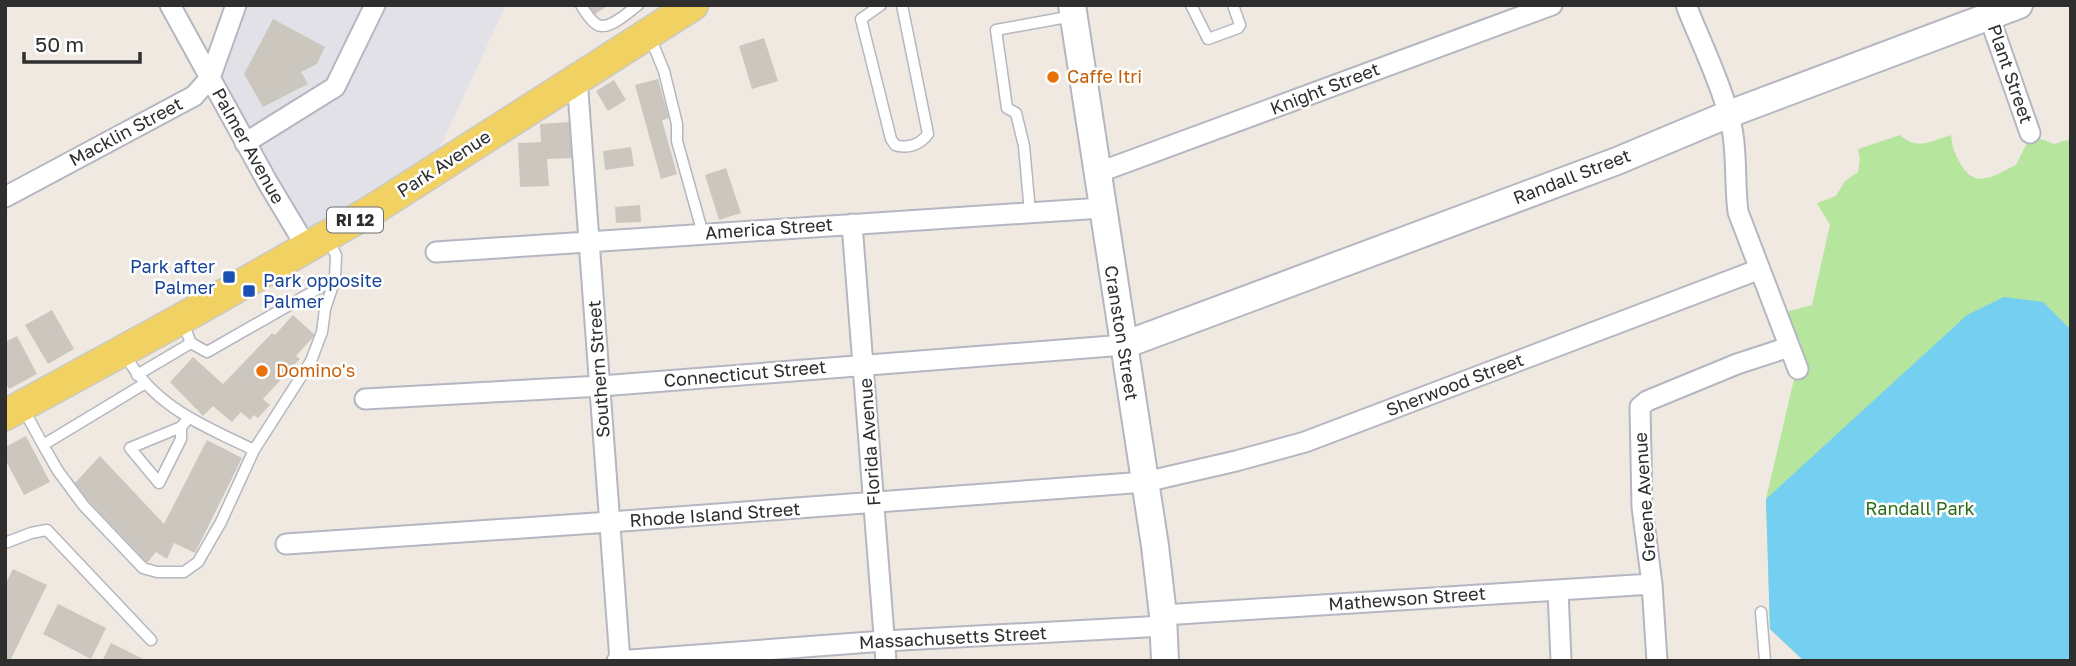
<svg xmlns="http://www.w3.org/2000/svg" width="2076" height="666" font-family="'Golos Text',sans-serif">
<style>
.industrial{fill:#e3e1e8}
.green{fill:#b6e59e}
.water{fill:#75cff0}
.building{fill:#cbc7bf}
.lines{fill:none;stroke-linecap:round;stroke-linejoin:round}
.lane-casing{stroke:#b4b7c1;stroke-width:13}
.street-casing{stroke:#b4b7c1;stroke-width:23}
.secondary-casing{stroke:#b4b7c1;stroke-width:30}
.primary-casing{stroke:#c9c9c9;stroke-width:33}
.lane{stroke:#fff;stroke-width:10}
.street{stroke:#fff;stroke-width:19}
.secondary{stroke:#fff;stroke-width:26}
.primary{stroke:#f2d163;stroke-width:30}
.food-dot{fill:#e8710a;stroke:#fff;stroke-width:2.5}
.transit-dot{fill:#1a4fb4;stroke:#fff;stroke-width:2.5}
.labels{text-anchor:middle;stroke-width:5;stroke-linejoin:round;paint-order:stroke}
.shield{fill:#fff;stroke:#6d6d6d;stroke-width:2}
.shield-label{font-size:16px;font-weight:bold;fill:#2e2e2e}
.street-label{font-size:18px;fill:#2e2e2e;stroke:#fff}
.food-label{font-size:18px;fill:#c56008;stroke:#fff;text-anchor:start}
.transit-label{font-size:18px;fill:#164399;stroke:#fff;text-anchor:end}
.park-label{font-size:18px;fill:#2c6e1b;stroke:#fff}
</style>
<rect width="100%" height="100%" fill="#efe9e1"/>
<path class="industrial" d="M 236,5 L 506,5 L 428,173 L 309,241 L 267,184 L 215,64 Z"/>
<path class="green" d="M 1900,135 C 1917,151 1931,141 1951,135 C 1952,145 1954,152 1959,161 C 1974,191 1993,176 2016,165 L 2031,135 L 2054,144 L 2071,139 L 2071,661 L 1804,661 L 1770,629 L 1766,499 L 1795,375 L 1778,314 L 1812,305 L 1830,225 L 1817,203 L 1836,196 L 1845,181 L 1858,172 L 1860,159 L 1858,149 Z"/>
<path class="water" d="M 2004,297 L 2043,302 L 2071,330 L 2071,661 L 1804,661 L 1770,629 L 1766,499 L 1967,315 Z"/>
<path class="building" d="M 586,5 L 609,5 L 592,16 Z
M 273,19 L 325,47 L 317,64 L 301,72 L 308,84 L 263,107 L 244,74 Z
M 764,38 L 778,81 L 752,89 L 739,46 Z
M 658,79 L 669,118 L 662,120 L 677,174 L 661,179 L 635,85 Z
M 614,80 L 626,100 L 608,111 L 596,91 Z
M 570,122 L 572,158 L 547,159 L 549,186 L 520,187 L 518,143 L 541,142 L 540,124 Z
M 631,147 L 634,166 L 605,170 L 603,151 Z
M 726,168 L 741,213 L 719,220 L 705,175 Z
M 640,205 L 641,222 L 616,223 L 615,207 Z
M 52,310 L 74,349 L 48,364 L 25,325 Z
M 293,315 L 315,335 L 296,356 L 300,359 L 263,399 L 270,405 L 258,418 L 254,415 L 250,420 L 241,412 L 232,422 L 213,406 L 203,416 L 170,382 L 193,357 L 223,384 L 272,333 L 275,335 Z
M 17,336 L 37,374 L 9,389 L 5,382 L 5,342 Z
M 26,436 L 50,482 L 24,495 L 5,459 L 5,447 Z
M 207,440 L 242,458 L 195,553 L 174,543 L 167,559 L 156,552 L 147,563 L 73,485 L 100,456 L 164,524 Z
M 13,569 L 47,585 L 10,661 L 5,661 L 5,585 Z
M 58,604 L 106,628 L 91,659 L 43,634 Z
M 111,643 L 143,659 L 142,661 L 102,661 Z"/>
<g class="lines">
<g class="lane-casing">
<path id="lane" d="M 581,5 C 585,11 589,19 595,23 C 606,34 628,12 638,5
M 881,5 L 861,19 L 891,139 L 895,145 C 907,149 920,145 928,134 L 902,5
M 1191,5 L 1208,39 L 1238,28 L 1240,25 L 1233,5
M 650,37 L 664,71 L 677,124 L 677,141 L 703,234
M 1030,212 L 1024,146 L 1016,113 L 1007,108 L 996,30 L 1073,16
M 191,343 L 207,352 L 335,279 L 336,255 L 327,238
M 125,355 C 155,407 202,425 254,450
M 137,375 L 191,343 L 183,323
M 24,410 L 43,445 L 144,384
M 181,427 L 181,439 L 159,483 L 130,448 L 181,427 L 188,419
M 43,445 L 58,471 L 84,506 L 143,568 L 157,572 L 184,572 L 198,562 L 221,522 L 254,450 L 311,361 L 322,332 L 325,309 L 335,279
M 5,543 L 31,533 L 47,530 L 151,640
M 1761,612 L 1765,661"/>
</g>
<g class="street-casing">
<path id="street" d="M 170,5 L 268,183 L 307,248
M 1686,5 C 1700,41 1719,78 1729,116 C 1738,147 1734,181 1738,212 L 1798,369
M 1989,16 L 2030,133
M 577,78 L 620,661
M 245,143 L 335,87 L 375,5
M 1097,173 L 1552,5
M 5,197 L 194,96 L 210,78 L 236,5
M 852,224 L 886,661
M 436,252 L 1102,208
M 365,399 L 601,386 L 1124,345
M 286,544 L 610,522 L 1145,482 L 1236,461 L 1305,442 L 1760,269
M 1558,590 L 1561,661
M 1163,615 L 1652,584
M 617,661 L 884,641 L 1164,626
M 1657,661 L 1652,584 L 1642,507 L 1640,407 L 1647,401 L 1737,364 L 1786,348"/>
</g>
<g class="secondary-casing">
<path id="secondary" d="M 1072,5 L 1155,546 L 1163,615 L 1165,661
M 1124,345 L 1617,161 L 1729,114 L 2019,5"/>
</g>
<g class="primary-casing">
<path id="primary" d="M 5,415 L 181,319 L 374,209 L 693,5"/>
</g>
<use href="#lane" class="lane"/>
<use href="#street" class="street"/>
<use href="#secondary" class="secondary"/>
<use href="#primary" class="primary"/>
</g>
<g class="food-dot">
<circle cx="1053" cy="77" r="7"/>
<circle cx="262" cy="371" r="7"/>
</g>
<g class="transit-dot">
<rect x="222" y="270" width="14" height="14" rx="3.5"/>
<rect x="242" y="284" width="14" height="14" rx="3.5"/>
</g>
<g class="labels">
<rect class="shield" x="327" y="207.5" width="56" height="25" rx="5"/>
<g class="shield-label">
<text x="355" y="226">RI 12</text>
</g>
<g class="street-label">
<text transform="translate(2010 74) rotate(71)" y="6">Plant Street</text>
<text transform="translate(1325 89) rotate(-21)" y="6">Knight Street</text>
<text transform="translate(126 132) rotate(-28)" y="6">Macklin Street</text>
<text transform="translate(248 146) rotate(61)" y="6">Palmer Avenue</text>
<text transform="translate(444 164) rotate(-33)" y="6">Park Avenue</text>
<text transform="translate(1572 177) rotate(-21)" y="6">Randall Street</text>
<text transform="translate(769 229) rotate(-4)" y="6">America Street</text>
<text transform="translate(1121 333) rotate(81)" y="6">Cranston Street</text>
<text transform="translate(599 369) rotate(-94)" y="6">Southern Street</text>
<text transform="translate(745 374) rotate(-5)" y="6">Connecticut Street</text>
<text transform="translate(1455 385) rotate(-21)" y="6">Sherwood Street</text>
<text transform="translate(870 442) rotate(-94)" y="6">Florida Avenue</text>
<text transform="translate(1645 497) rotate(-94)" y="6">Greene Avenue</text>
<text transform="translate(715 515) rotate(-4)" y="6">Rhode Island Street</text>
<text transform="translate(1407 599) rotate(-4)" y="6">Mathewson Street</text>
<text transform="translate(953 638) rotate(-3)" y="6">Massachusetts Street</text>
</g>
<g class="food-label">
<text x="1067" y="83">Caffe Itri</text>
<text x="276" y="377">Domino's</text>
</g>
<g class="transit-label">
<text x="215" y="273">Park after<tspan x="215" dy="21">Palmer</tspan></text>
<text x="263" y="287" text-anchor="start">Park opposite<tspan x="263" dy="21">Palmer</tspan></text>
</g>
<g class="park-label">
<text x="1920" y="515">Randall Park</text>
</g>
</g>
<rect width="2076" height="666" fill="none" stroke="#2e2e2e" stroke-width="14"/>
<path d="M24 52v10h116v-10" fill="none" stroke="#2e2e2e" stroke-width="3.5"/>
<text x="35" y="52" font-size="21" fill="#2e2e2e" stroke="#ffffff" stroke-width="5" paint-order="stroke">50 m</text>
</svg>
